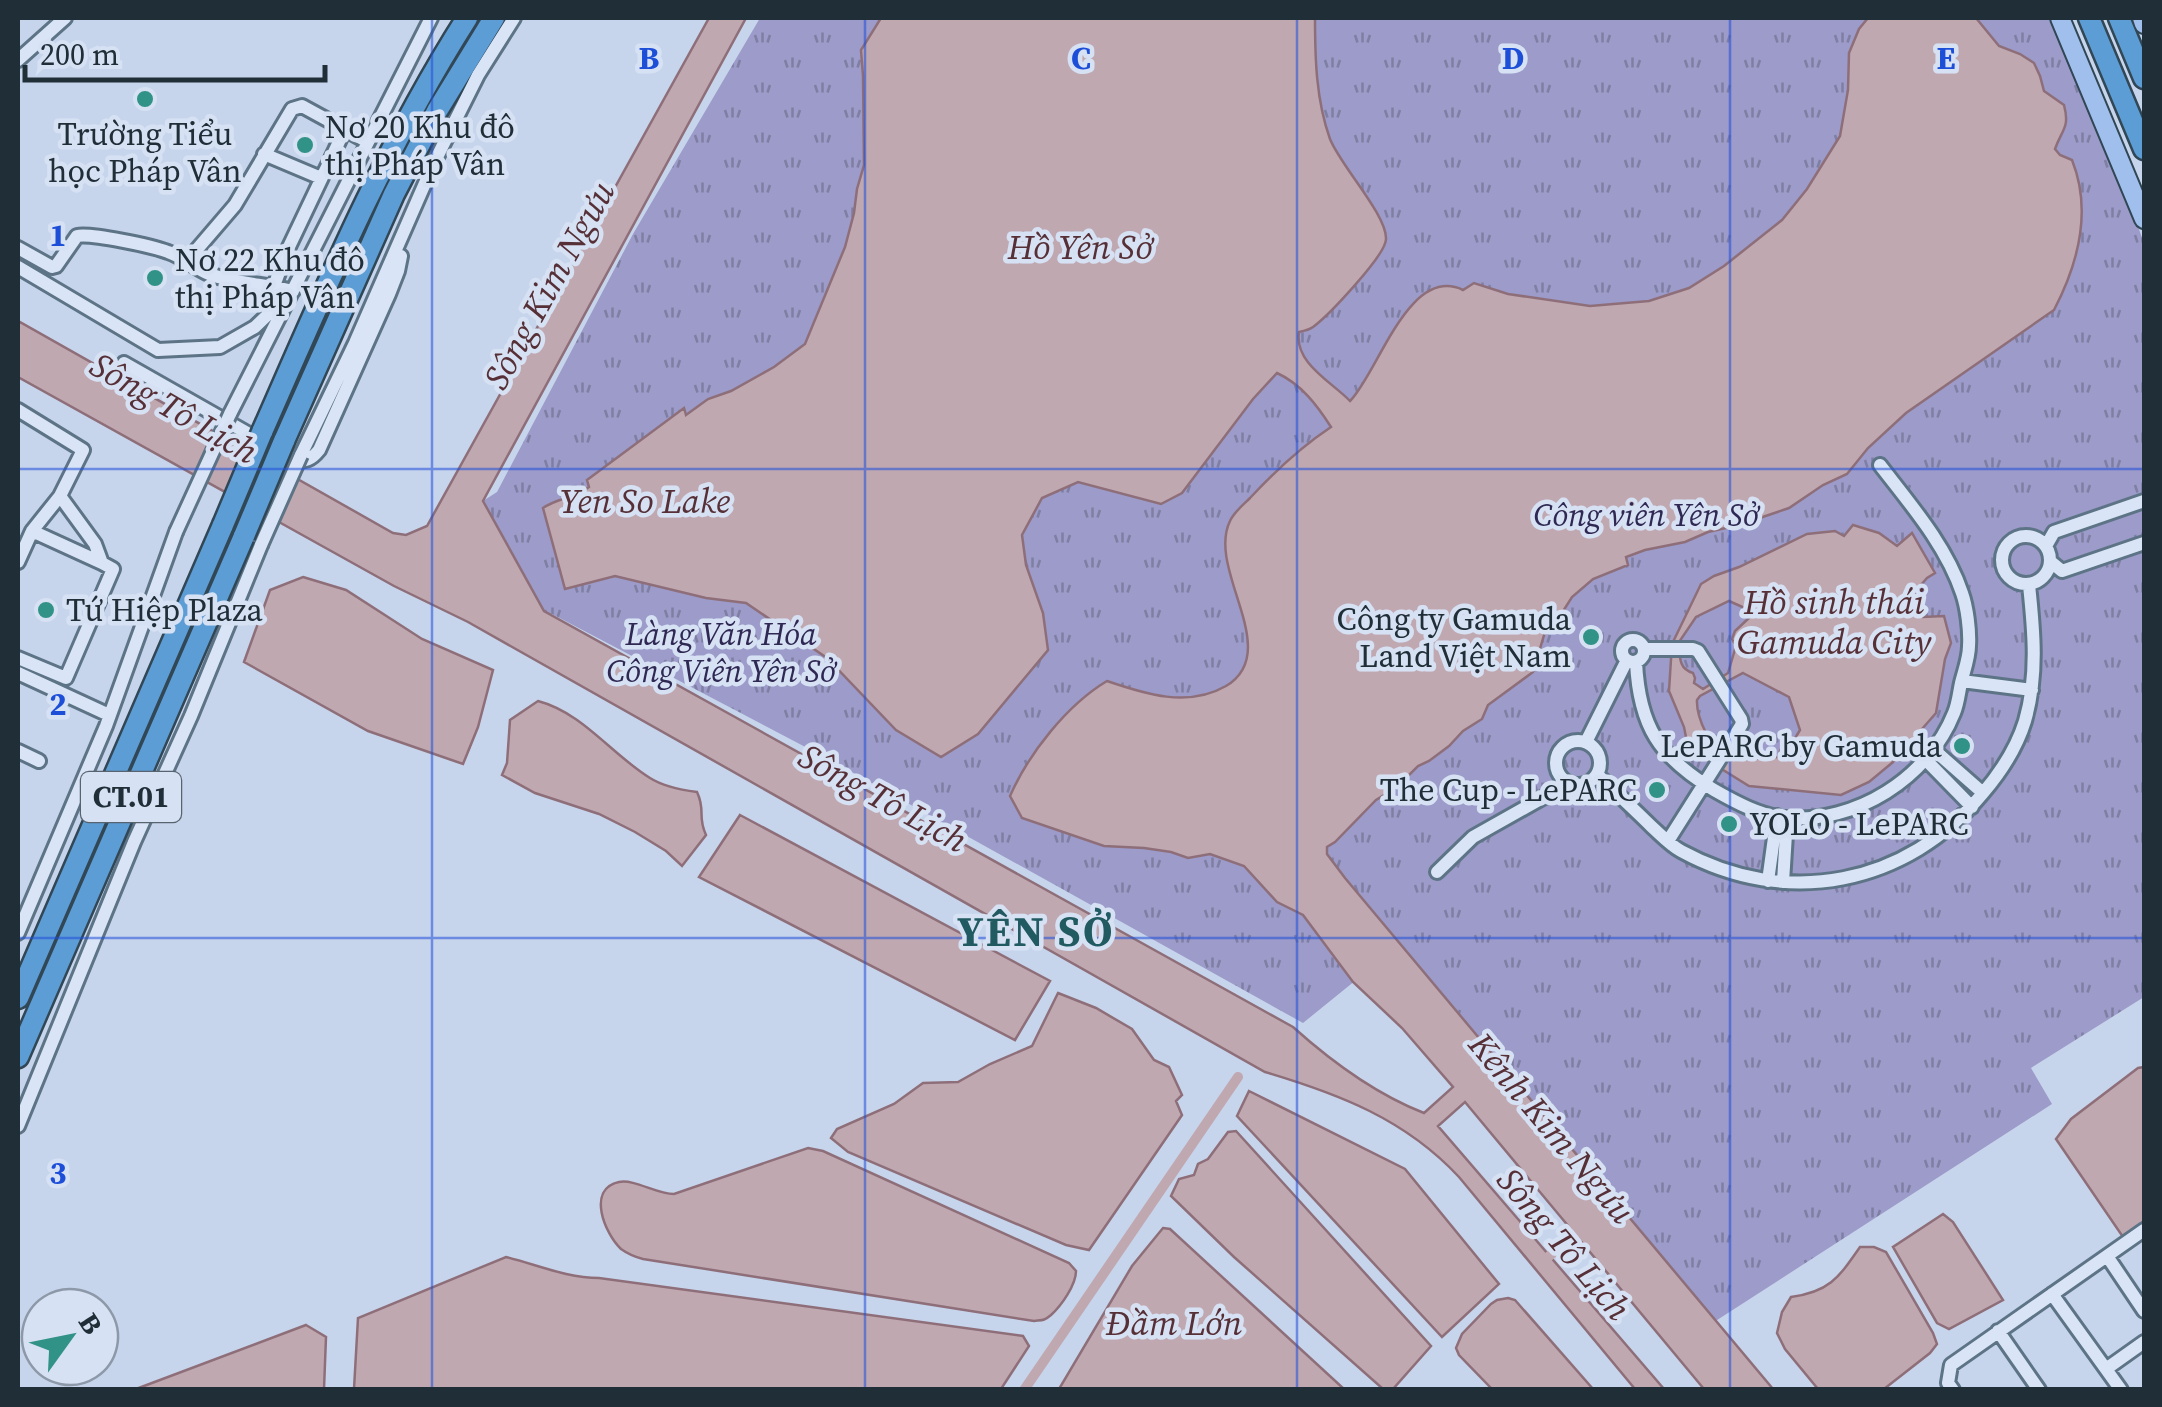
<svg xmlns="http://www.w3.org/2000/svg" width="2162" height="1407" font-family="'Source Serif 4',serif">
<style>
.grass{fill:url(#grass-tufts)}
.water{fill:#c0a8b1;stroke:#8e6f79;stroke-width:2.5;fill-rule:evenodd}
.lines{fill:none;stroke-linecap:round;stroke-linejoin:round}
.canal{stroke:#c0a8b1;stroke-width:10}
.minor-casing{stroke:#5d7486;stroke-width:18}
.major-casing{stroke:#314755;stroke-width:22}
.highway-casing{stroke:#314755;stroke-width:25}
.minor{stroke:#d9e5f7;stroke-width:12}
.major{stroke:#a1bfec;stroke-width:18}
.highway{stroke:#5d9dd6;stroke-width:20}
.minor-bridge-casing{stroke:#5d7486;stroke-width:18;stroke-linecap:butt}
.highway-bridge-casing{stroke:#314755;stroke-width:25;stroke-linecap:butt}
.minor-bridge{stroke:#d9e5f7;stroke-width:12}
.highway-bridge{stroke:#5d9dd6;stroke-width:20}
.grid{fill:none;stroke:#1d4ed8;stroke-width:2.5;stroke-opacity:0.55}
.poi-dot{fill:#319288;stroke:#d6e1f4;stroke-width:4}
.labels{text-anchor:middle;stroke-width:9;stroke-linejoin:round;paint-order:stroke}
.shield{fill:#d6e1f4;stroke:#576470;stroke-width:2.5}
.shield-label{font-size:30px;font-weight:bold;fill:#202e37}
.poi-label{font-size:32px;fill:#202e37;stroke:#d6e1f4;text-anchor:start}
.park-label{font-size:32px;font-style:italic;fill:#2f2853;stroke:#d6e1f4}
.water-label{font-size:35px;font-style:italic;fill:#563036;stroke:#d6e1f4}
.district-label{font-size:42px;font-weight:bold;letter-spacing:2.5px;fill:#225a62;stroke:#d6e1f4}
.grid-label{font-size:32px;text-anchor:middle;font-weight:bold;fill:#1d4ed8;stroke:#d6e1f4;stroke-width:9;stroke-linejoin:round;paint-order:stroke}
</style>
<defs>
<pattern id="grass-tufts" width="24" height="20" patternUnits="userSpaceOnUse" patternTransform="scale(2.5)"><rect width="24" height="20" fill="#9c9bc9"/><path d="M3 7l-1-3M5 7V3M7 7l1-3M15 17l-1-3M17 17v-4M19 17l1-3" fill="none" stroke="#7f7fa4"/></pattern>
</defs>
<rect width="100%" height="100%" fill="#c7d5ec"/>
<path class="grass" d="M 760,18 L 2055,18 L 2116,161 L 2144,244 L 2144,997 L 2031,1068 L 2052,1104 L 1714,1322 L 1398,946 L 1303,1023 L 832,761 L 552,614 L 543,613 L 483,501 L 497,492 L 633,234 Z"/>
<path class="water" d="M 709,18 L 746,18 L 483,501 L 544,611 L 1293,1027 C 1332,1062 1375,1094 1424,1113 L 1453,1087 L 1402,1028 L 1353,982 L 1303,915 L 1277,902 L 1244,866 L 1210,854 L 1188,858 L 1171,852 L 1144,848 L 1104,846 L 1022,818 L 1010,796 C 1029,753 1067,705 1107,681 C 1145,694 1188,708 1226,686 C 1284,651 1206,570 1230,521 C 1234,512 1243,505 1250,498 C 1275,471 1301,447 1331,427 C 1317,405 1301,384 1277,373 L 1253,399 L 1182,493 L 1161,504 L 1078,482 L 1042,498 L 1022,535 L 1026,565 L 1043,613 L 1048,650 L 978,734 L 941,757 L 896,730 L 827,658 L 746,603 L 706,598 L 615,576 L 565,589 L 543,508 C 557,498 575,498 589,487 L 587,480 L 684,408 L 686,415 L 708,399 L 731,391 L 774,367 L 805,344 L 845,247 L 854,213 L 857,189 L 864,165 L 863,76 L 861,50 L 881,18 L 1315,18 C 1315,58 1316,100 1330,139 C 1340,165 1387,215 1386,239 C 1386,255 1328,316 1313,327 C 1309,330 1304,331 1299,332 C 1294,363 1332,382 1350,401 C 1378,373 1409,264 1463,290 L 1474,283 L 1508,294 L 1590,306 L 1649,301 L 1689,288 L 1724,266 L 1782,220 L 1807,189 L 1840,136 L 1848,90 L 1849,53 L 1859,29 L 1868,18 L 1976,18 L 1999,46 L 2020,54 L 2034,63 L 2040,76 L 2044,91 L 2064,105 C 2070,128 2062,129 2055,149 L 2060,155 L 2072,160 C 2092,210 2078,264 2054,310 L 1906,413 L 1868,448 L 1847,474 L 1823,485 L 1789,508 L 1739,525 L 1708,532 L 1685,542 L 1645,550 L 1626,557 L 1628,565 L 1593,579 L 1572,597 L 1560,616 L 1545,632 L 1533,672 L 1488,705 L 1482,719 L 1463,731 L 1449,746 L 1429,761 L 1418,766 L 1397,787 L 1376,800 L 1335,842 L 1327,847 L 1327,854 L 1345,878 L 1773,1389 L 1704,1389 L 1465,1102 L 1438,1126 L 1664,1389 L 1635,1389 L 1459,1177 C 1405,1119 1339,1094 1265,1072 L 468,622 L 394,586 L 18,377 L 18,321 L 393,533 L 406,535 L 427,526 Z
M 1853,525 L 1879,533 L 1897,546 L 1912,533 L 1935,573 L 1927,578 L 1914,593 L 1923,617 L 1944,616 L 1951,643 L 1945,659 L 1936,713 L 1893,762 L 1869,782 L 1841,795 L 1749,786 L 1699,755 L 1687,742 L 1684,727 L 1669,691 L 1672,644 L 1701,584 L 1714,576 L 1739,567 L 1807,534 L 1835,531 L 1844,536 ZM 1729,601 L 1747,609 L 1749,618 L 1735,631 L 1732,639 L 1736,646 L 1728,673 L 1703,689 L 1694,683 L 1695,678 L 1693,673 C 1678,669 1680,656 1679,642 L 1696,617 ZM 1743,673 L 1789,697 L 1800,730 L 1794,740 L 1784,740 L 1778,757 L 1726,761 C 1712,748 1696,719 1697,700 L 1700,696 Z
M 303,577 L 346,590 L 422,639 L 493,670 L 478,727 L 463,764 L 368,731 L 244,662 L 270,590 Z
M 538,701 C 583,713 611,754 650,778 C 664,787 682,790 697,792 C 706,811 697,816 706,835 L 682,866 L 666,851 L 635,832 L 599,814 L 535,793 L 502,775 L 507,763 L 510,720 Z
M 740,815 L 1050,981 L 1015,1040 L 699,877 Z
M 1058,993 L 1096,1008 L 1132,1029 L 1154,1060 L 1169,1067 L 1182,1095 L 1176,1101 L 1182,1115 L 1089,1250 L 1066,1245 L 848,1152 L 831,1138 L 837,1129 L 894,1104 L 923,1083 L 958,1082 L 990,1064 L 1032,1046 Z
M 2144,1067 L 2144,1221 L 2123,1237 L 2056,1139 L 2071,1119 L 2138,1068 Z
M 1249,1091 L 1405,1169 L 1499,1284 L 1442,1337 L 1237,1116 Z
M 1236,1131 L 1431,1346 L 1393,1389 L 1383,1389 L 1234,1257 L 1171,1196 L 1179,1179 L 1194,1175 L 1198,1164 L 1208,1159 L 1228,1132 Z
M 808,1148 L 823,1151 L 1069,1263 L 1076,1271 C 1076,1285 1061,1306 1051,1315 C 1044,1321 1042,1320 1034,1321 L 643,1259 C 635,1257 628,1254 621,1249 C 605,1234 586,1189 619,1182 C 635,1179 656,1194 674,1194 Z
M 1943,1214 L 1953,1222 L 2003,1300 L 1949,1329 L 1937,1323 L 1893,1247 Z
M 1163,1228 L 1170,1229 L 1344,1389 L 1059,1389 L 1132,1266 Z
M 1860,1247 L 1874,1247 L 1886,1252 L 1933,1333 L 1937,1344 L 1930,1353 L 1884,1389 L 1818,1389 L 1785,1349 L 1777,1333 L 1782,1312 L 1791,1297 C 1830,1292 1839,1277 1860,1247 Z
M 506,1257 C 538,1265 567,1278 599,1278 L 1023,1336 L 1029,1346 L 1001,1389 L 354,1389 L 358,1318 Z
M 1508,1298 L 1515,1300 L 1593,1389 L 1492,1389 L 1459,1355 L 1456,1348 L 1462,1334 L 1491,1304 L 1497,1300 Z
M 306,1325 L 326,1337 L 324,1389 L 136,1389 Z"/>
<g class="lines">
<path class="canal" d="M 1540,1264 L 1584,1226
M 1024,1390 L 1238,1077"/>
<g class="minor-casing">
<path id="minor" d="M 18,60 L 65,18
M 264,154 L 321,178
M 18,248 L 52,267 L 56,266 L 77,236 C 91,233 152,246 168,252 C 183,257 195,268 209,274 C 237,284 265,284 293,291
M 187,261 L 235,205 L 292,109 L 302,106 L 368,142
M 18,267 L 158,350 L 220,347 L 255,327 L 283,300
M 274,286 L 287,251 L 345,129
M 124,363 L 293,459 C 306,462 311,460 319,450 L 389,294 L 398,271 L 401,256
M 18,410 L 83,450 L 60,496 L 32,531 L 18,562
M 230,414 L 431,18
M 301,455 L 355,343 L 433,165 L 478,75 L 514,18
M 32,531 L 102,563
M2002 560a24 24 0 1 1 48 0a24 24 0 1 1-48 0Z
M 2046,546 L 2054,532 L 2144,501
M 2051,562 L 2062,571 L 2144,543
M1622 651a11 11 0 1 1 22 0a11 11 0 1 1-22 0Z
M 1644,649 L 1693,649 L 1698,651 L 1741,719 L 1742,724 L 1668,841
M 18,658 L 66,678 L 113,569 L 102,563 L 95,544 L 60,496
M 1636,662 C 1639,726 1659,757 1714,790 C 1735,802 1761,816 1785,818 C 1856,824 1928,778 1954,713 C 1958,704 1959,692 1961,683 C 1964,671 1969,658 1969,646 C 1970,631 1967,607 1962,593 C 1946,545 1910,504 1880,465
M 18,673 L 109,715
M 1962,681 L 2032,690
M1556 763a22 22 0 1 1 44 0a22 22 0 1 1-44 0Z
M 1586,742 L 1627,660
M 1933,749 L 1983,793
M 18,751 L 39,761
M 1926,760 L 1972,807
M 1597,774 C 1615,792 1634,809 1652,827 C 1661,835 1670,845 1681,851 C 1787,909 1907,885 1983,793 C 2000,773 2017,747 2025,721 C 2038,676 2034,632 2029,585
M 1437,872 L 1473,837 L 1569,783
M 1768,881 L 1777,816
M 1783,882 L 1787,818
M 18,933 L 106,726 L 176,532
M 18,1126 L 134,842 L 191,716 L 261,545
M 2107,1256 L 2144,1311
M 2052,1294 L 2121,1390
M 1998,1331 L 2039,1390
M 2106,1369 L 2144,1342
M 1953,1390 L 1948,1383 L 1951,1365 L 2144,1230"/>
</g>
<g class="major-casing">
<path id="major" d="M 2060,18 L 2144,219
M 2142,18 L 2144,24"/>
</g>
<g class="highway-casing">
<path id="highway" d="M 2089,18 L 2144,149
M 2119,18 L 2144,78
M 262,432 C 324,291 384,148 467,18
M 284,441 L 394,194 L 437,111 L 494,18
M 18,998 L 223,525
M 18,1057 L 244,536"/>
</g>
<use href="#minor" class="minor"/>
<use href="#major" class="major"/>
<use href="#highway" class="highway"/>
<g class="minor-bridge-casing">
<path id="minor-bridge" d="M 176,532 L 230,414
M 261,545 L 301,455"/>
</g>
<g class="highway-bridge-casing">
<path id="highway-bridge" d="M 223,525 L 262,432
M 244,536 L 284,441"/>
</g>
<use href="#minor-bridge" class="minor-bridge"/>
<use href="#highway-bridge" class="highway-bridge"/>
</g>
<path class="grid" d="M 432,18 L 432,1390M 865,18 L 865,1390M 1297,18 L 1297,1390M 1730,18 L 1730,1390M 18,469 L 2144,469M 18,938 L 2144,938"/>
<g class="poi-dot">
<circle cx="145" cy="99" r="10"/>
<circle cx="305" cy="145" r="10"/>
<circle cx="155" cy="278" r="10"/>
<circle cx="46" cy="610" r="10"/>
<circle cx="1591" cy="637" r="10"/>
<circle cx="1962" cy="746" r="10"/>
<circle cx="1657" cy="790" r="10"/>
<circle cx="1729" cy="824" r="10"/>
</g>
<g class="labels">
<rect class="shield" x="81" y="772" width="100" height="50" rx="8"/>
<g class="shield-label">
<text x="131" y="807">CT.01</text>
</g>
<g class="poi-label">
<text x="325" y="138">Nơ 20 Khu đô<tspan x="325" dy="37">thị Pháp Vân</tspan></text>
<text x="145" y="145" text-anchor="middle">Trường Tiểu<tspan x="145" dy="37">học Pháp Vân</tspan></text>
<text x="175" y="271">Nơ 22 Khu đô<tspan x="175" dy="37">thị Pháp Vân</tspan></text>
<text x="66" y="621">Tứ Hiệp Plaza</text>
<text x="1571" y="630" text-anchor="end">Công ty Gamuda<tspan x="1571" dy="37">Land Việt Nam</tspan></text>
<text x="1942" y="757" text-anchor="end">LePARC by Gamuda</text>
<text x="1637" y="801" text-anchor="end">The Cup - LePARC</text>
<text x="1749" y="835">YOLO - LePARC</text>
</g>
<g class="park-label">
<text x="1646" y="526">Công viên Yên Sở</text>
<text x="721" y="645">Làng Văn Hóa<tspan x="721" dy="37">Công Viên Yên Sở</tspan></text>
</g>
<g class="water-label">
<text x="1080" y="259">Hồ Yên Sở</text>
<text transform="translate(549 285) rotate(-61)" y="12">Sông Kim Ngưu</text>
<text transform="translate(174 408) rotate(30)" y="12">Sông Tô Lịch</text>
<text x="645" y="513">Yen So Lake</text>
<text x="1834" y="614">Hồ sinh thái<tspan x="1834" dy="40">Gamuda City</tspan></text>
<text transform="translate(883 798) rotate(29)" y="12">Sông Tô Lịch</text>
<text transform="translate(1552 1128) rotate(50)" y="12">Kênh Kim Ngưu</text>
<text transform="translate(1564 1244) rotate(50)" y="12">Sông Tô Lịch</text>
<text x="1174" y="1335">Đầm Lớn</text>
</g>
<g class="district-label">
<text x="1036" y="946">YÊN SỞ</text>
</g>
</g>
<g class="grid-label">
<text x="649" y="69">B</text>
<text x="1081" y="69">C</text>
<text x="1513" y="69">D</text>
<text x="1946" y="69">E</text>
<text x="58" y="246">1</text>
<text x="58" y="715">2</text>
<text x="58" y="1184">3</text>
</g>
<rect width="2162" height="1407" fill="none" stroke="#202e37" stroke-width="40"/>
<g transform="translate(70 1337) rotate(57)"><circle r="48" fill="#d6e1f4" stroke="#8d99a8" stroke-width="2.5"/>
<path d="M0-8L18 38L0 25L-18 38Z" fill="#319288"/>
<text y="-15" font-size="28" font-weight="bold" text-anchor="middle" fill="#202e37">B</text>
</g>
<path d="M25 65v15h300v-15" fill="none" stroke="#202e37" stroke-width="5"/>
<text x="40" y="65" font-size="30" fill="#202e37" stroke="#d6e1f4" stroke-width="8" paint-order="stroke">200 m</text>
</svg>
